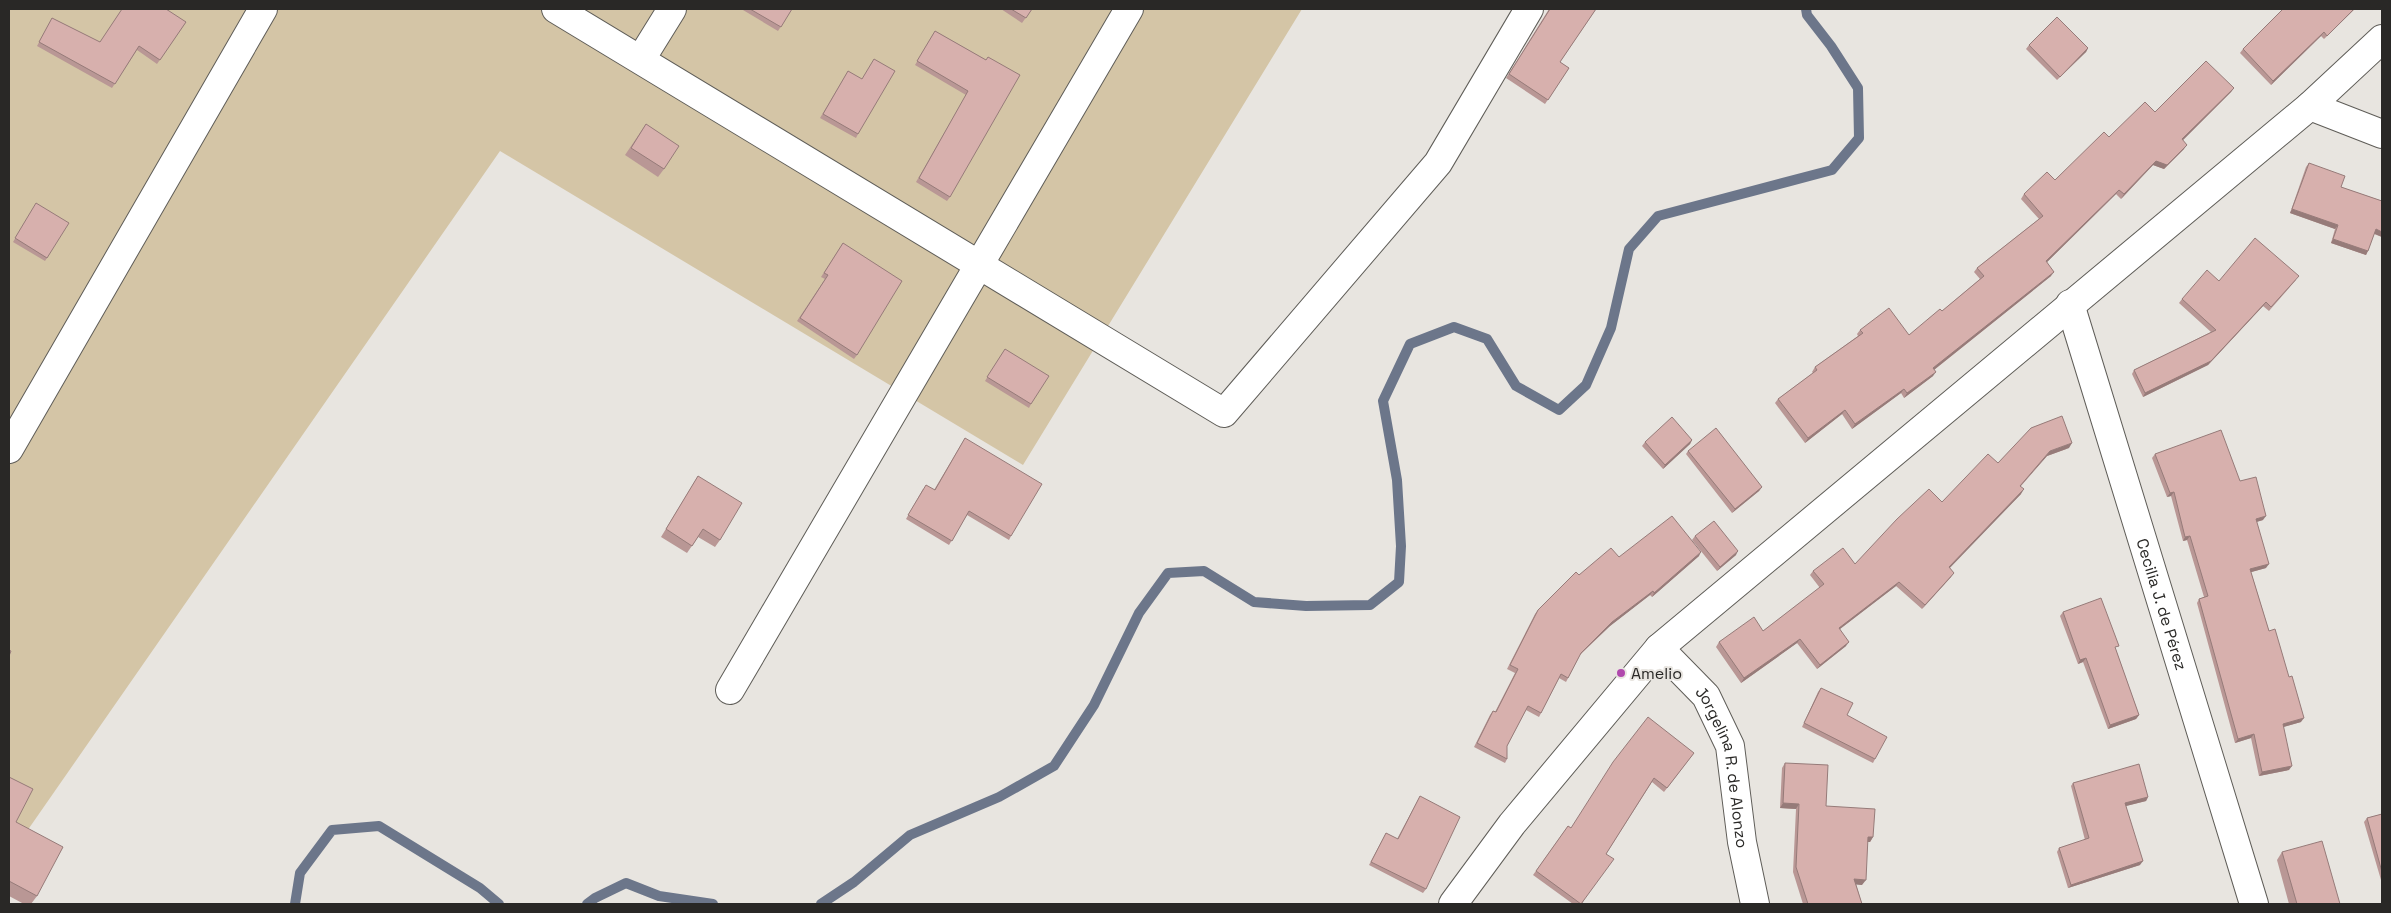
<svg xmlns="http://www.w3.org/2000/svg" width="2391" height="913" font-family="'Space Grotesk',sans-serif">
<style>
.green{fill:#d4c5a6}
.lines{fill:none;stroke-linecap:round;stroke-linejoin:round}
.stream{stroke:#6c768a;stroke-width:10}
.minor-casing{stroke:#5f5d58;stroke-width:30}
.minor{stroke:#fff;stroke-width:28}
.wall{fill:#b99795}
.shaded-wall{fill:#967b79}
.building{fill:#d7b0ad;stroke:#967b79}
.poi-dot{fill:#b049ad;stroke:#e8e5e0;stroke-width:2}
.labels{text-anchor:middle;stroke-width:4;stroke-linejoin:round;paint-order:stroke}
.street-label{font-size:16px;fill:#292826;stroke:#e8e5e0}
.poi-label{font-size:16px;fill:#292826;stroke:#e8e5e0;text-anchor:start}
</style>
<rect width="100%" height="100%" fill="#e8e5e0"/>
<path class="green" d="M 9,9 L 1302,9 L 1023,465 L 500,151 L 9,857 Z"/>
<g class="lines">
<path class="stream" d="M 295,904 L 300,873 L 332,830 L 379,826 L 480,888 L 499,904
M 587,904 L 595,898 L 626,883 L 659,896 L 713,904
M 821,904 L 854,882 L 910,835 L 999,797 L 1054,766 L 1094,705 L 1139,613 L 1168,573 L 1204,571 L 1254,602 L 1306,606 L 1370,605 L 1399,582 L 1401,546 L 1397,480 L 1383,401 L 1410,344 L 1454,327 L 1487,339 L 1516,386 L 1559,410 L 1586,385 L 1611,328 L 1629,249 L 1658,216 L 1832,170 L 1859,138 L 1858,88 L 1831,46 L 1807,15 L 1806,9"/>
<g class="minor-casing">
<g id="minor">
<path d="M 556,9 L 1224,413 L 1438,163 L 1529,9"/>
<path d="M 641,59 L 672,9"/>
<path d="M 2310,106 L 2382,134"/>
<path id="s1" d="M 2070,304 L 2254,904"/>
<path d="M 9,449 L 263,9"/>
<path id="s2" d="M 1659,648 L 1706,696 L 1730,746 L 1742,842 L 1755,904"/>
<path d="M 730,690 L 1129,9"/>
<path d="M 1453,904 L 1512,824 L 1659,648 L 2310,106 L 2382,39"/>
</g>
</g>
<use href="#minor" class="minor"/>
</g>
<path class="wall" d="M 743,9 L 792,9 L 778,31 L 743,10 Z
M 1001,9 L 1032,9 L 1022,23 Z
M 1548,9 L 1596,9 L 1560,62 L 1569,68 L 1545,104 L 1506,78 L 1549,9 Z
M 2283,9 L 2355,9 L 2324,39 L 2321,36 L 2271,85 L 2240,53 L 2243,49 Z
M 52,18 L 99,42 L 186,22 L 157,64 L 137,50 L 112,88 L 37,46 Z
M 935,31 L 986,60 L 950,197 L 947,201 L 916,182 L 966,95 L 915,65 Z
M 2029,45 L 2088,48 L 2086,52 L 2057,80 L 2026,49 Z
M 848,71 L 858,134 L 856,138 L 820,118 Z
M 2234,88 L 2231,92 L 2183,140 L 2184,149 L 2164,169 L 2153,165 L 2121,199 L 2116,194 L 2047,262 L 2051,276 L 1934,370 L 1933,376 L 1904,398 L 1901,393 L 1852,429 L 1842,414 L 1805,443 L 1775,403 L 1778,399 L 1813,373 L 1812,372 L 1815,367 L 1858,336 L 1857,334 L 1860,330 L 1909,335 L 1942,311 L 1980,279 L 1974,272 L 1977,268 L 2039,219 L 2021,199 L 2024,194 L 2055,180 L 2109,137 L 2155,112 Z
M 646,124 L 664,169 L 658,177 L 625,155 Z
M 2309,163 L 2341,187 L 2382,201 L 2382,237 L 2374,234 L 2366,255 L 2331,243 L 2335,229 L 2290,213 L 2306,167 Z
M 34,207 L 47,258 L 45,261 L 13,242 Z
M 843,243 L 857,355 L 854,359 L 797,321 L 825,279 L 821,277 Z
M 2296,280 L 2269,311 L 2263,306 L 2208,365 L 2143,397 L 2132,374 L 2134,370 L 2211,332 L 2179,303 L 2182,299 L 2219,281 Z
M 1005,349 L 1031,404 L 1029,408 L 985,381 Z
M 965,438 L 1011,536 L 1009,540 L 967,515 L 949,545 L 906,519 L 923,489 L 934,490 Z
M 1692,440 L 1690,444 L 1663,469 L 1642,446 L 1645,442 Z
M 2069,448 L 2047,456 L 2021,486 L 2021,494 L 1949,568 L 1951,577 L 1922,609 L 1896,586 L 1840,629 L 1846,646 L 1817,669 L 1797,643 L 1741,683 L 1716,647 L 1719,642 L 1763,631 L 1820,588 L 1810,575 L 1813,571 L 1855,564 L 1942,502 L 1998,463 Z
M 1688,451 L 1762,487 L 1759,491 L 1732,513 L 1686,454 Z
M 2155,454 L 2240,481 L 2263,520 L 2256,522 L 2266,568 L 2251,572 L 2269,631 L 2301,722 L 2283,727 L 2289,770 L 2259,776 L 2251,738 L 2235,743 L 2197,603 L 2199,599 L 2204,597 L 2187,540 L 2183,541 L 2171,496 L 2167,497 L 2152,458 Z
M 698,476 L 720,540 L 715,547 L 698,537 L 687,553 L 661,537 Z
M 1695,536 L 1736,555 L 1717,571 L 1692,540 Z
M 1699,556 L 1652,597 L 1650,595 L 1610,626 L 1580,655 L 1566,682 L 1559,678 L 1539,717 L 1526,710 L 1507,746 L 1507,759 L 1505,763 L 1474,747 L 1490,715 L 1493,711 L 1495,712 L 1515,673 L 1507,669 L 1535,614 L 1538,610 L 1579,575 L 1619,557 Z
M 2063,612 L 2116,650 L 2139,715 L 2136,719 L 2108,729 L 2083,662 L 2078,664 L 2060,616 Z
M 1821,688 L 1847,715 L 1875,759 L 1873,763 L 1802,727 L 1818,692 Z
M 1694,753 L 1664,792 L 1652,782 L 1606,854 L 1582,904 L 1573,904 L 1533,875 L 1568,826 L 1571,828 Z
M 1785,763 L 1826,806 L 1873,837 L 1870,842 L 1867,842 L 1862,885 L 1856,884 L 1862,904 L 1803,904 L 1793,872 L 1796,809 L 1780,808 L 1782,768 Z
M 9,777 L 16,822 L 37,896 L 31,904 L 24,904 L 9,896 Z
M 2073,783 L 2148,797 L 2146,801 L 2126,806 L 2140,865 L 2068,888 L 2057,852 L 2059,848 L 2085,840 L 2071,786 Z
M 1420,796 L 1426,889 L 1423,893 L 1369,865 L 1386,833 L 1397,839 Z
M 2382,814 L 2382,880 L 2381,880 L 2364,822 L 2367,818 Z
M 2282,852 L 2340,904 L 2289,904 L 2277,860 Z"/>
<path class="shaded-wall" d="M 2324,32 L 2321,36 L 2271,85 L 2273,81 Z
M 2088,48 L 2086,52 L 2057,80 L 2060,77 Z
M 2234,88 L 2231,92 L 2179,144 L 2182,139 Z
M 2187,145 L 2184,149 L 2164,169 L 2153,165 L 2121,199 L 2124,194 L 2156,161 Z
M 2119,190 L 2116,194 L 2043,266 L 2046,261 Z
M 2292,209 L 2338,225 L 2335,229 L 2290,213 Z
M 2376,229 L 2382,232 L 2382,237 L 2373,233 Z
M 2333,239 L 2368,251 L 2366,255 L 2331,243 Z
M 2054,272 L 2051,276 L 1930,373 L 1933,368 Z
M 2266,302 L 2263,306 L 2208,365 L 2143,397 L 2145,393 Z
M 1936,372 L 1933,376 L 1904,398 L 1907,393 Z
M 1904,389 L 1901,393 L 1852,429 L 1855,424 Z
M 1845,410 L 1842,414 L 1805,443 L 1808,438 Z
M 1692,440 L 1690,444 L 1663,469 L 1665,465 Z
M 2072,443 L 2069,448 L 2047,456 L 2017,490 L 2050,451 Z
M 1762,487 L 1759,491 L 1732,513 L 1735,509 Z
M 2024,489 L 2021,494 L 1946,572 L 1949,567 Z
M 2174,492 L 2171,496 L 2167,497 L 2170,493 Z
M 2266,516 L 2263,520 L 2253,523 L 2256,519 Z
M 2190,536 L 2187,540 L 2183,541 L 2185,537 Z
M 1738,551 L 1736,555 L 1717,571 L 1720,567 Z
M 1701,552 L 1699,556 L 1652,597 L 1654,593 Z
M 2269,564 L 2266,568 L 2248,573 L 2250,569 Z
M 1954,573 L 1951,577 L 1922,609 L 1925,605 Z
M 1899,582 L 1896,586 L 1836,632 L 1839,628 Z
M 1653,591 L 1650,595 L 1610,626 L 1578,656 L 1612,622 Z
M 1800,639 L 1797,643 L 1741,683 L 1744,678 Z
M 1849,642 L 1846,646 L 1817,669 L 1820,665 Z
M 2086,658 L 2083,662 L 2078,664 L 2080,660 Z
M 2139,715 L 2136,719 L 2108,729 L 2110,725 Z
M 2304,718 L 2301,722 L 2280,728 L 2283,724 Z
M 2254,734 L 2251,738 L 2235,743 L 2238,739 Z
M 2292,766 L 2289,770 L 2259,776 L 2262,772 Z
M 2148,797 L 2146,801 L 2122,807 L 2125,803 Z
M 1783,803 L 1799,804 L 1796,809 L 1780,808 Z
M 1868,837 L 1873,837 L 1870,842 L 1864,842 Z
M 2143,861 L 2140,865 L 2068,888 L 2071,885 Z
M 1854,879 L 1866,880 L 1862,885 L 1850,884 Z"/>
<path class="building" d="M 122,9 L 166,9 L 186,22 L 160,60 L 139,46 L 115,84 L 39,42 L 52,18 L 100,42 Z
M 750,9 L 792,9 L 781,27 Z
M 1011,9 L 1032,9 L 1026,18 Z
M 1550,9 L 1596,9 L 1560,62 L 1569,68 L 1548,100 L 1509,74 Z
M 2283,9 L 2354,9 L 2327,36 L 2324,32 L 2273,81 L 2243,49 Z
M 2057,17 L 2088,48 L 2060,77 L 2029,45 Z
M 935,31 L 986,60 L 988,57 L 1020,75 L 950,197 L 919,178 L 968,91 L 917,61 Z
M 874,59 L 895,71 L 858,134 L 823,114 L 848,71 L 862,79 Z
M 2206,61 L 2234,88 L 2182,139 L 2187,145 L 2167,165 L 2156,161 L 2124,194 L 2119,190 L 2046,261 L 2054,272 L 1933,368 L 1936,372 L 1907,393 L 1904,389 L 1855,424 L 1845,410 L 1808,438 L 1778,399 L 1817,370 L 1815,367 L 1863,333 L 1860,330 L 1889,308 L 1909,335 L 1940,309 L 1942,311 L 1984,276 L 1977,268 L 2043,216 L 2024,194 L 2047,172 L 2055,180 L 2104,132 L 2109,137 L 2145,102 L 2155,112 Z
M 646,124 L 679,146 L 664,169 L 631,148 Z
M 2309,163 L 2345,176 L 2341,187 L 2382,201 L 2382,232 L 2376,229 L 2368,251 L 2333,239 L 2338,225 L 2292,209 Z
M 36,203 L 69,223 L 47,258 L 15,238 Z
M 2255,238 L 2299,276 L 2271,307 L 2266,302 L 2211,361 L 2145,393 L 2134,370 L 2216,330 L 2182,299 L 2207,270 L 2219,281 Z
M 843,243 L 902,281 L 857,355 L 800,318 L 828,275 L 824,273 Z
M 1005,349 L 1049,376 L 1031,404 L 987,377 Z
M 2062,416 L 2072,443 L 2050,451 L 2020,486 L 2024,489 L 1949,567 L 1954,573 L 1925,605 L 1899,582 L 1839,628 L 1849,642 L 1820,665 L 1800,639 L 1744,678 L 1719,642 L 1754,617 L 1763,631 L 1824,584 L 1813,571 L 1843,548 L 1855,564 L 1897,519 L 1929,489 L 1942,502 L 1988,454 L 1998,463 L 2031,428 Z
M 1672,417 L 1692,440 L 1665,465 L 1645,442 Z
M 1716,428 L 1762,487 L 1735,509 L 1688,451 Z
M 2221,430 L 2240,481 L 2256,477 L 2266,516 L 2256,519 L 2269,564 L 2250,569 L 2269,631 L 2275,629 L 2289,677 L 2292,676 L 2304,718 L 2283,724 L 2292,766 L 2262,772 L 2254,734 L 2238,739 L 2199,599 L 2208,596 L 2190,536 L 2185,537 L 2174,492 L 2170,493 L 2155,454 Z
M 965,438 L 1042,484 L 1011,536 L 969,511 L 952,541 L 908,515 L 926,485 L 935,490 Z
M 698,476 L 742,503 L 720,540 L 703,529 L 692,546 L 666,529 Z
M 1672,516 L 1701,552 L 1654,593 L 1653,591 L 1612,622 L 1581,653 L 1568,678 L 1561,674 L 1541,713 L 1528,706 L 1507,746 L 1507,759 L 1477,743 L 1493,711 L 1496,712 L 1518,669 L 1510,665 L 1538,610 L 1576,572 L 1579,575 L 1611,548 L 1619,557 Z
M 1714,521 L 1738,551 L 1720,567 L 1695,536 Z
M 2101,598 L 2119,646 L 2115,647 L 2139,715 L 2110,725 L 2086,658 L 2080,660 L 2063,612 Z
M 9,650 L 11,651 L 9,656 Z
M 1821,688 L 1853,703 L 1847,715 L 1887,737 L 1875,759 L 1804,723 Z
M 1648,717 L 1694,753 L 1667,788 L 1654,778 L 1606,854 L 1614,859 L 1581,904 L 1536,871 L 1568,826 L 1571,828 L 1613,762 Z
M 1785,763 L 1828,765 L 1826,806 L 1875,809 L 1873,837 L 1868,837 L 1866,880 L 1854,879 L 1862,904 L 1808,904 L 1796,867 L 1799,804 L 1783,803 Z
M 2139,764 L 2148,797 L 2125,803 L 2143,861 L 2071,885 L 2059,848 L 2089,838 L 2073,783 Z
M 9,777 L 33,789 L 16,822 L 63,847 L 37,896 L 9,881 Z
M 1420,796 L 1460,817 L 1426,889 L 1371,862 L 1386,833 L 1398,839 Z
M 2382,814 L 2382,872 L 2367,818 Z
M 2322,841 L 2340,904 L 2297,904 L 2282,852 Z"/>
<circle class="poi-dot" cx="1621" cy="673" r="5"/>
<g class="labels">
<g class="street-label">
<text dy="6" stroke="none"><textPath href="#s1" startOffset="314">Cecilia J. de Pérez</textPath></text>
<text dy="6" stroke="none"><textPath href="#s2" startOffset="141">Jorgelina R. de Alonzo</textPath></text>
</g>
<g class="poi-label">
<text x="1631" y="679">Amelio</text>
</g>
</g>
<rect width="2391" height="913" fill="none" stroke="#292826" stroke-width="20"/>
</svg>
